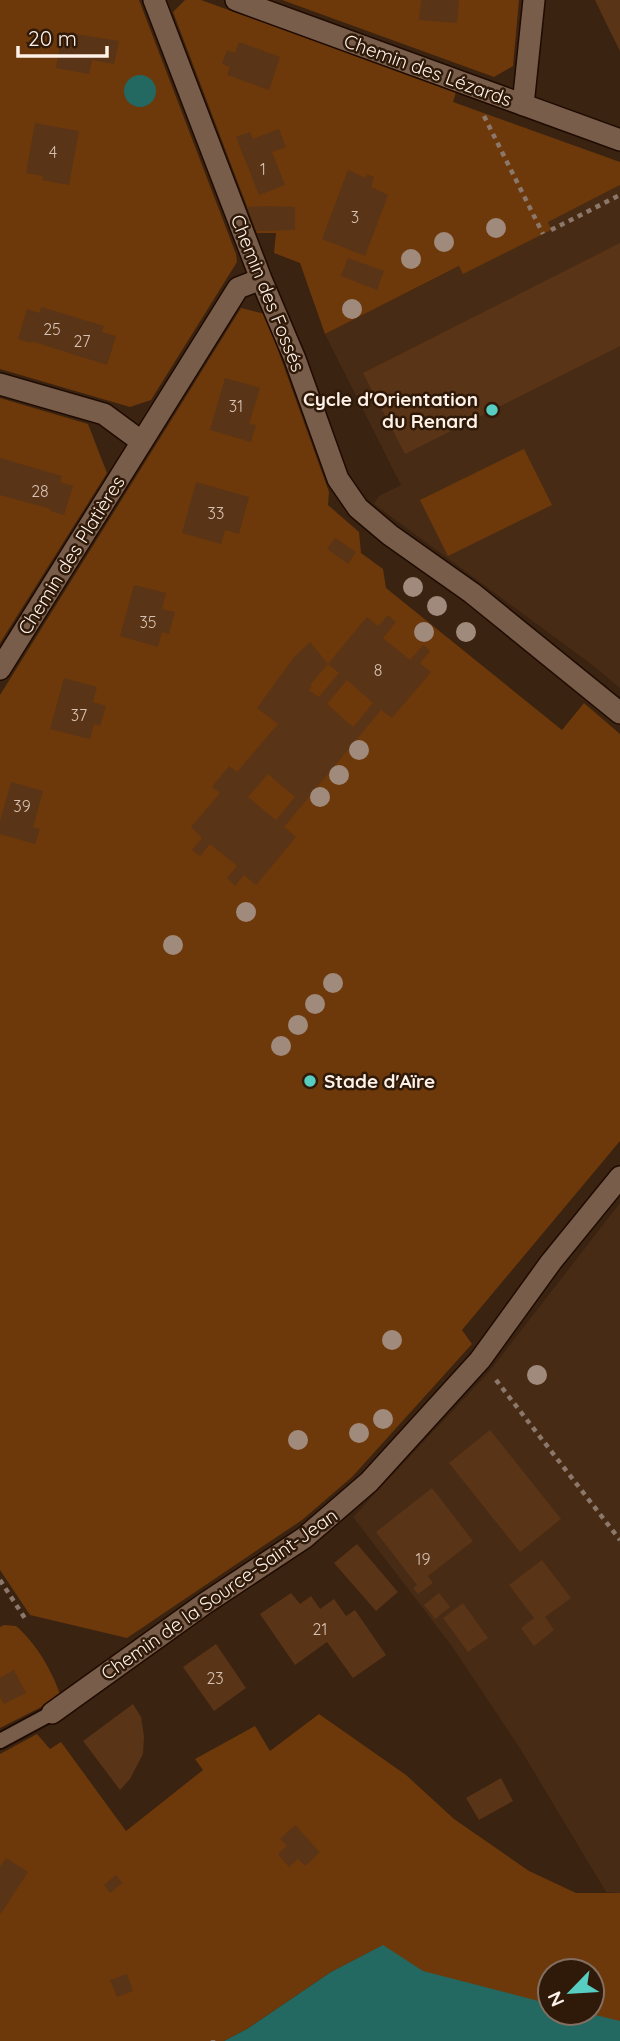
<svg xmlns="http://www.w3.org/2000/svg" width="620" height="2041" font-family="Quicksand,sans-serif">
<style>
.built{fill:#482b15}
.green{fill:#6d390a;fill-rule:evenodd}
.water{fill:#236861}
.building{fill:#5a3416;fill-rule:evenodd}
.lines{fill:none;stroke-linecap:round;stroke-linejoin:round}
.lane-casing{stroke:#200b00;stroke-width:18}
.street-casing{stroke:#200b00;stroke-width:24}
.path{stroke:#8b786a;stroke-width:4.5;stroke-dasharray:5 5;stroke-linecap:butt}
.lane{stroke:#785d4b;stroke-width:14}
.street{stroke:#785d4b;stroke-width:21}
.tree{fill:#a08a7b}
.poi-dot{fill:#57cec1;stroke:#2f1908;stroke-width:2.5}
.labels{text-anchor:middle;stroke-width:5;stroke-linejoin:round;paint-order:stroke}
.number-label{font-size:16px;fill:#d5c2b4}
.street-label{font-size:19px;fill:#fef1e8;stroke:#2f1908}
.poi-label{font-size:19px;font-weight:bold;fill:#fef1e8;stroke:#2f1908;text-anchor:end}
</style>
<rect width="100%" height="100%" fill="#3a2311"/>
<path class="built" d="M 620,185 L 620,688 L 591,664 L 374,504 L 379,496 L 401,485 L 325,334 Z
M 620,1203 L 620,1893 L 606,1892 L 521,1750 L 451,1645 L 353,1517 L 488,1373 Z"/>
<path class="green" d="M 0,0 L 139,0 L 236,254 L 237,262 L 151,400 L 130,407 L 0,369 Z
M 185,0 L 201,0 L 456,92 L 453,102 L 620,162 L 620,185 L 548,222 L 551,230 L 463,274 L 459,266 L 325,334 L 300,263 L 274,253 L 276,233 L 257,233 L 173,12 Z
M 282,0 L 519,0 L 513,66 L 494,77 Z
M 241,308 L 265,314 L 329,492 L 328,505 L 359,532 L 361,553 L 383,569 L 386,588 L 562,730 L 584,703 L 620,734 L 620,1141 L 462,1330 L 472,1344 L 352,1477 L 302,1520 L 127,1638 L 30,1615 L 0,1570 L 0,695 Z
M 0,398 L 88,424 L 107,473 L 0,643 Z
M 524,449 L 552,505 L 448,556 L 420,500 Z
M 4,1625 L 16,1626 C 36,1643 53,1672 61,1697 L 0,1728 L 0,1627 Z
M 319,1714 L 406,1775 L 454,1819 L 529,1871 L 576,1893 L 620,1893 L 620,2041 L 496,2024 L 382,1946 L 331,1972 L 247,2029 L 224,2041 L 0,2041 L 0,1754 L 37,1734 L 50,1749 L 61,1742 L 126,1831 L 203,1770 L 195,1759 L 255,1726 L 270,1751 ZM 550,1971 L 592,1971 L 592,2013 L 550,2013 Z"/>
<path class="water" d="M124 91a16 16 0 1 1 32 0a16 16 0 1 1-32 0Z
M 383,1945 L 423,1971 L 550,2004 L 550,2013 L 587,2013 L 620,2021 L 620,2041 L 224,2041 L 247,2029 L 331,1972 Z"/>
<path class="building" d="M 421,0 L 459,0 L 457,23 L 419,20 Z
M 595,0 L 620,0 L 620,51 L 608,27 Z
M 62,32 L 119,41 L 114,64 L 92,60 L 89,74 L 56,68 Z
M 239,42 L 280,57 L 269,90 L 227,75 L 230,67 L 222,64 L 227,50 L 235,53 Z
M 35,123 L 79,131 L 69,185 L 42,180 L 43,176 L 26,173 Z
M 279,129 L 286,147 L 272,152 L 285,185 L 259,195 L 236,137 L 250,132 L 253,139 Z
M 348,170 L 366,178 L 367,174 L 374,177 L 371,187 L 388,195 L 365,256 L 322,239 Z
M 269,206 L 295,207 L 295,230 L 257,231 L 247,207 Z
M 620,243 L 620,346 L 405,454 L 363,373 Z
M 348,258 L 384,271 L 377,290 L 341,276 Z
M 41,307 L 104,326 L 102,332 L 116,336 L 107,365 L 31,341 L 31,343 L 18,339 L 27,309 L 40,313 Z
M 225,378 L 260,388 L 249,424 L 256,425 L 251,442 L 210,430 Z
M 0,458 L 62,476 L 60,482 L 73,486 L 64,515 L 50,511 L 51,509 L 0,495 Z
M 196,482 L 249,497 L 239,534 L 225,530 L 221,544 L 182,533 Z
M 335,538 L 356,552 L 348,564 L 327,549 Z
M 134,585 L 166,593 L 162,609 L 175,612 L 169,634 L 162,632 L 158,647 L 120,636 Z
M 388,615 L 396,622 L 383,638 L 410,660 L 423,645 L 430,651 L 420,663 L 431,672 L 392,718 L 381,710 L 284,827 L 296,837 L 256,885 L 244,875 L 235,886 L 227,878 L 237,866 L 210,844 L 200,856 L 192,850 L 202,838 L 191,827 L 220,793 L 212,787 L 229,766 L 237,772 L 278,724 L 257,708 L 294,657 L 310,642 L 328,664 L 367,617 L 378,626 ZM 328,664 L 339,673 L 319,697 L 309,690 L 312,686 L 310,685 ZM 347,680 L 373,703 L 353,727 L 327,704 ZM 268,774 L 295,797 L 276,820 L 248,797 Z
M 64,678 L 97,687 L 93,702 L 106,706 L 100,726 L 94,724 L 90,739 L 50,729 Z
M 11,782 L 43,791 L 33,827 L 40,829 L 35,844 L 0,834 L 0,821 Z
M 490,1430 L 561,1519 L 520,1552 L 449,1463 Z
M 432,1488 L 473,1541 L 428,1576 L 433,1583 L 418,1594 L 413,1588 L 417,1585 L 376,1532 Z
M 357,1544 L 398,1592 L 376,1611 L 334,1563 Z
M 542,1560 L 571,1598 L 545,1617 L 554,1630 L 534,1646 L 521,1628 L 534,1618 L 509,1585 Z
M 291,1593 L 300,1604 L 311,1596 L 320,1609 L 334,1599 L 346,1616 L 355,1610 L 386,1655 L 353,1678 L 327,1642 L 295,1665 L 260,1614 Z
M 439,1593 L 450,1607 L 435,1619 L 424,1605 Z
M 463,1603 L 488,1638 L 468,1652 L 443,1618 Z
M 216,1644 L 246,1688 L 214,1711 L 183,1667 Z
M 14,1670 L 26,1693 L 4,1704 L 0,1697 L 0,1678 Z
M 133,1704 L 141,1717 L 144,1736 L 143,1754 L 130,1779 L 120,1790 L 83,1741 Z
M 501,1778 L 513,1801 L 479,1820 L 466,1798 Z
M 295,1825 L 320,1852 L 305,1866 L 298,1859 L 289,1867 L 278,1854 L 287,1846 L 280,1839 Z
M 6,1858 L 28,1872 L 0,1915 L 0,1867 Z
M 116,1875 L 122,1883 L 110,1893 L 104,1885 Z
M 127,1974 L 133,1991 L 117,1997 L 110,1980 Z"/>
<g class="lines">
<g class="lane-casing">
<path id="lane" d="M 0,1741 L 52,1713"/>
</g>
<g class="street-casing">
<path id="street" d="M 154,0 L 261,279 L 295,359 L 338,479 L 358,508 L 390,535 L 472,593 L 620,713
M 236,0 L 620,140
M 523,105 L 534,0
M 0,384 L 104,414 L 142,442
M 0,669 L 238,288 L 261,279
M 52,1713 L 204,1604 L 304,1538 L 369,1482 L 480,1360 L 551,1262 L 620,1177"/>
</g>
<path class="path" d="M 484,116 L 543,234
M 551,230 L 620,195
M 496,1380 L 620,1540
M 0,1580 L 26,1620
M 213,2040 L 213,2041"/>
<use href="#lane" class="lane"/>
<use href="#street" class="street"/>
</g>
<g class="tree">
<circle cx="496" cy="228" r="10"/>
<circle cx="444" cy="242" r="10"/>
<circle cx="411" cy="259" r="10"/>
<circle cx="352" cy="309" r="10"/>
<circle cx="413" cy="587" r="10"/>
<circle cx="437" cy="606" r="10"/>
<circle cx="424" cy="632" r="10"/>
<circle cx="466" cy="632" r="10"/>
<circle cx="359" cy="750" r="10"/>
<circle cx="339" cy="775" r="10"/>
<circle cx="320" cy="797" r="10"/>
<circle cx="246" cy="912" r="10"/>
<circle cx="173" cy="945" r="10"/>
<circle cx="333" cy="983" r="10"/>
<circle cx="315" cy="1004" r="10"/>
<circle cx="298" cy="1025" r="10"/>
<circle cx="281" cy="1046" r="10"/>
<circle cx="392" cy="1340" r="10"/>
<circle cx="537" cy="1375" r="10"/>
<circle cx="383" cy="1419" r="10"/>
<circle cx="359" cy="1433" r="10"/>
<circle cx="298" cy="1440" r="10"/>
</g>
<g class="poi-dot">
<circle cx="492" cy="410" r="7"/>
<circle cx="310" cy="1081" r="7"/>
</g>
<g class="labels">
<g class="number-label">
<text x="53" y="158">4</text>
<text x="263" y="175">1</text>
<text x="355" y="223">3</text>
<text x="52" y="335">25</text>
<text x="82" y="347">27</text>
<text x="236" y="412">31</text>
<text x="40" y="497">28</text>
<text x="216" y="519">33</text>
<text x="148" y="628">35</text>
<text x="378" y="676">8</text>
<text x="79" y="721">37</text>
<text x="22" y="812">39</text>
<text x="423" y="1565">19</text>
<text x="320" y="1635">21</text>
<text x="215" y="1684">23</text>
</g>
<g class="street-label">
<text transform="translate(428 70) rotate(20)" y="7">Chemin des Lézards</text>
<text transform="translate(268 293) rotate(68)" y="7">Chemin des Fossés</text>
<text transform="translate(71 555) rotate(-58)" y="7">Chemin des Platières</text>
<text transform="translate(219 1594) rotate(-35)" y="7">Chemin de la Source-Saint-Jean</text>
</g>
<g class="poi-label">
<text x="478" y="406">Cycle d'Orientation<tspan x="478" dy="22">du Renard</tspan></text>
<text x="324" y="1088" text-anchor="start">Stade d'Aïre</text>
</g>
</g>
<g transform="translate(571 1992) rotate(245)"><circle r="33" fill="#2f1908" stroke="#826f62" stroke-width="2"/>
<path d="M0-5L12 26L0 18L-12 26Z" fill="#57cec1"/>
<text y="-10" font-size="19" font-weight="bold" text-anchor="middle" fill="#fef1e8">N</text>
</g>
<path d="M18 46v10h89v-10" fill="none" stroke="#fef1e8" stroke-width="3.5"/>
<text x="28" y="46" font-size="21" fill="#fef1e8" stroke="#2f1908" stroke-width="5" paint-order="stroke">20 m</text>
</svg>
